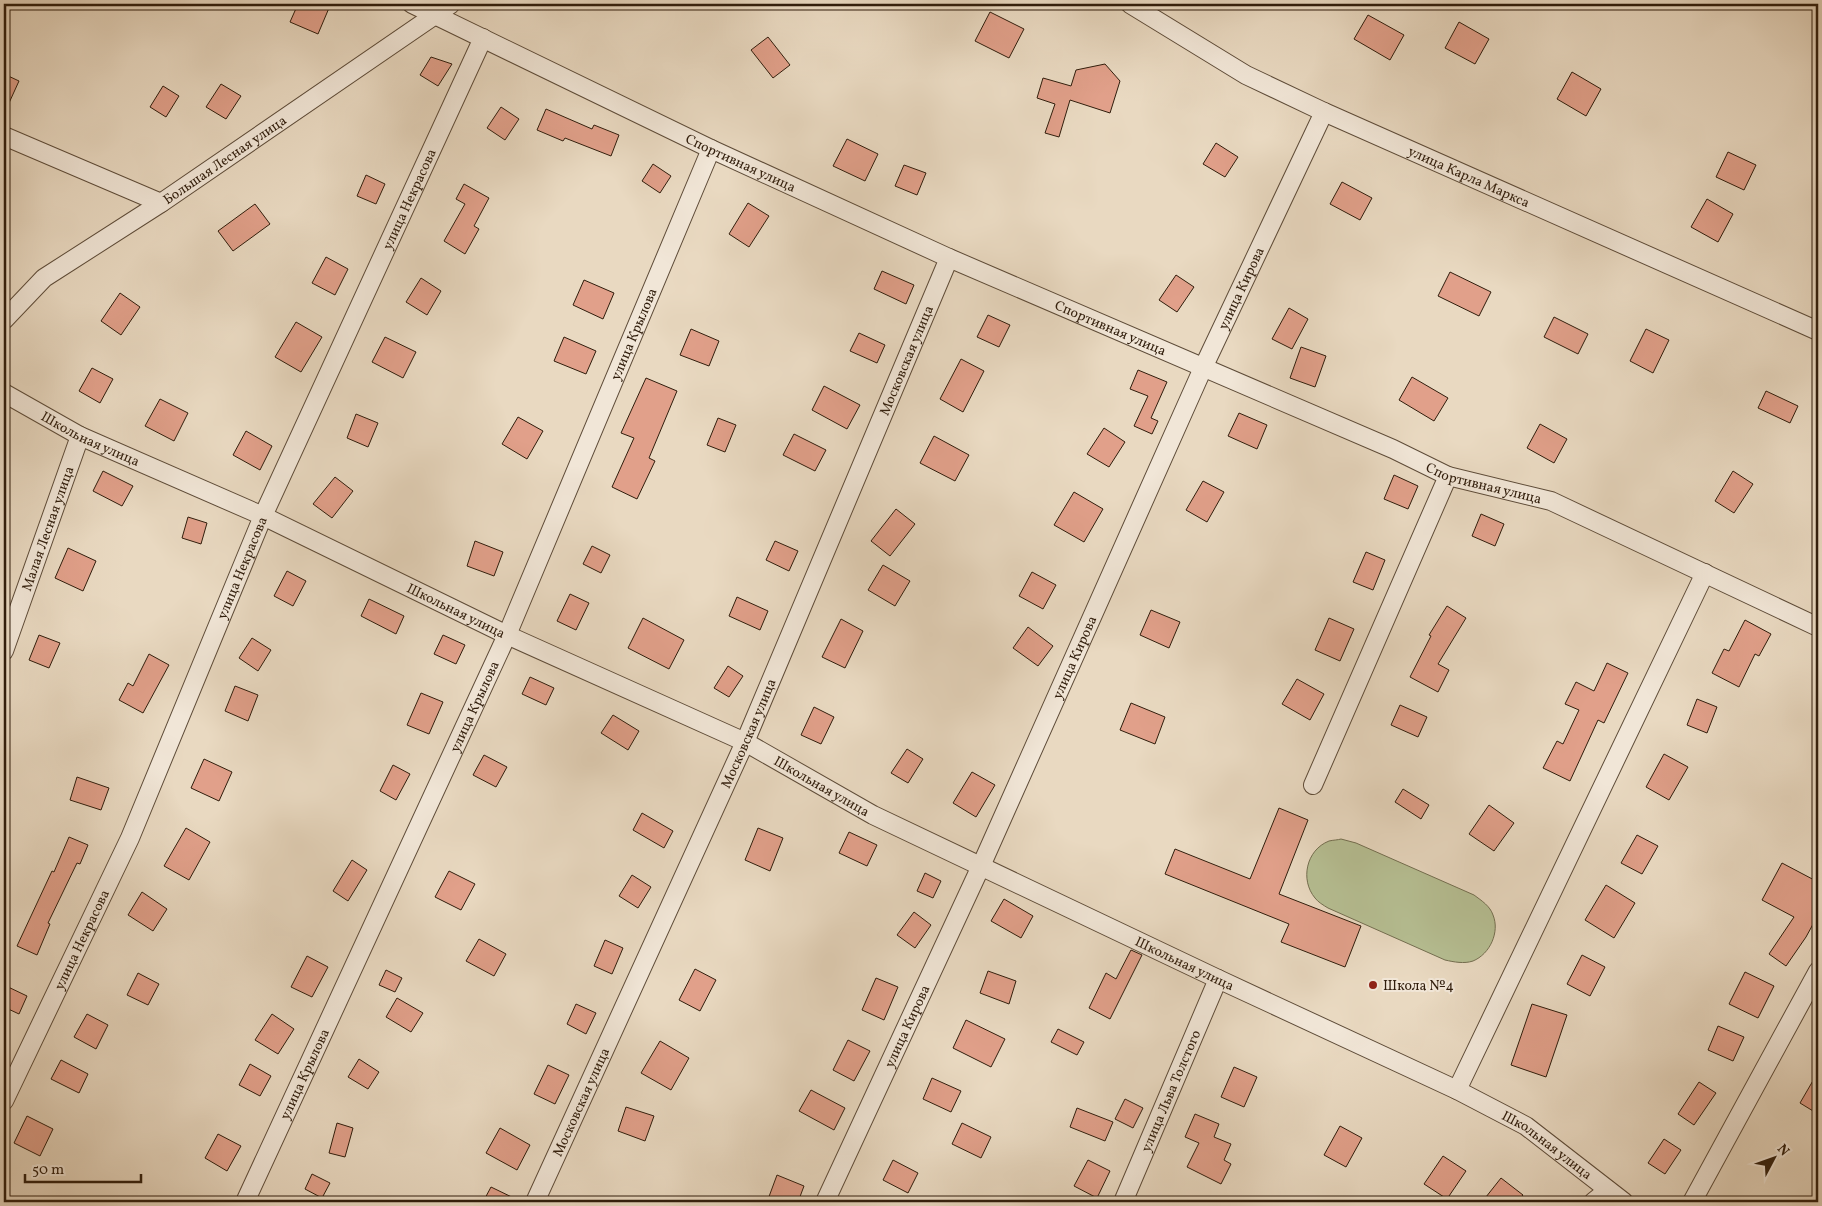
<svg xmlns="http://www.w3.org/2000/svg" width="1822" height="1206" font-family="Vollkorn,serif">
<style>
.green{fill:#b6bf93;stroke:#736e50}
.building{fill:#e1a08a;stroke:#301d0c}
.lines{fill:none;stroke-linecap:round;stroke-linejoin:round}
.minor-casing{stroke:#5e4c39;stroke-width:20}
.minor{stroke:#f1e6d7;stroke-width:18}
.poi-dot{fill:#8f2418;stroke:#f1e6d7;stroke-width:2}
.labels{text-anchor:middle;stroke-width:4;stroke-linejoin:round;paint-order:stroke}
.street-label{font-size:14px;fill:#301d0c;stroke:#f1e6d7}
.poi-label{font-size:14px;fill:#301d0c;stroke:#f1e6d7;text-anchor:start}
</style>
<rect width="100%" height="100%" fill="#e9d9c1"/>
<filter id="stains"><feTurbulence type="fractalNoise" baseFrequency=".004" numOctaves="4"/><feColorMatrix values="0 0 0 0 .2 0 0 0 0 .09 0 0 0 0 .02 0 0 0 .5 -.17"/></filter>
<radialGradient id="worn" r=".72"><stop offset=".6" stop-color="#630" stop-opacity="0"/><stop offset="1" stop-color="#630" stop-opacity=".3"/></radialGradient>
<path class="green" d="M 1341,839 L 1356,843 L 1474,895 C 1482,901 1490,906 1493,915 C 1500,932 1490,954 1473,961 C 1464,964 1454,962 1445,960 L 1328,908 C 1323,905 1318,902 1315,898 C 1300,880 1306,850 1329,841 C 1333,840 1338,840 1341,839 Z"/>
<path class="building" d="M 298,4 L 320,4 L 329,8 L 318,34 L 290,22 Z
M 990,12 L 1024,29 L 1009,58 L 975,41 Z
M 1368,15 L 1404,35 L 1390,60 L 1354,39 Z
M 1459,22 L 1489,39 L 1475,64 L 1445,48 Z
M 768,37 L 790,65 L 773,78 L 751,50 Z
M 431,57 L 452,64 L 438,86 L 420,75 Z
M 1105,64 L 1120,81 L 1110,113 L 1070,100 L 1059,137 L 1045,133 L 1055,104 L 1037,98 L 1043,78 L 1071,86 L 1076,70 Z
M 1572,72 L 1601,89 L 1586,116 L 1557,99 Z
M 4,74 L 19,81 L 4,114 Z
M 221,84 L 241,96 L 226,119 L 206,107 Z
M 163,86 L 179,96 L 166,117 L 150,107 Z
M 501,107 L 519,119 L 505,140 L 487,128 Z
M 546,109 L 592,129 L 594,125 L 619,135 L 611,156 L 565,138 L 563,141 L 537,130 Z
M 847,139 L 878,154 L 865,181 L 833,166 Z
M 1216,143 L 1238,157 L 1225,177 L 1203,164 Z
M 1728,152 L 1756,165 L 1744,190 L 1716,177 Z
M 653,164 L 671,176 L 660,193 L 642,181 Z
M 904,165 L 926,173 L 917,195 L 895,186 Z
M 366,175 L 385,184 L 376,204 L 357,196 Z
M 1342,182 L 1372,198 L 1360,220 L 1330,204 Z
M 464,184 L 489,198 L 474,226 L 479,229 L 465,254 L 444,241 L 465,204 L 456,199 Z
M 1707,199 L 1733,214 L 1718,242 L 1691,227 Z
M 748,203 L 769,216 L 749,247 L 729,234 Z
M 255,204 L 270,224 L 233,251 L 218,231 Z
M 326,257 L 348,269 L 335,295 L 312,283 Z
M 882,271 L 914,285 L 906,304 L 874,289 Z
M 1450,272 L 1491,292 L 1479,316 L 1438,296 Z
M 1176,275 L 1194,287 L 1177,312 L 1159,300 Z
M 421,278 L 441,291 L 427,315 L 406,302 Z
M 584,280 L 614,293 L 603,319 L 573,305 Z
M 120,293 L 140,307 L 121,335 L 101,321 Z
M 1289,308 L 1308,319 L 1292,349 L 1272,339 Z
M 988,315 L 1010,325 L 999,347 L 977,337 Z
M 1554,317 L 1588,334 L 1578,354 L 1544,337 Z
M 296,322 L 322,337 L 301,372 L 275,357 Z
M 691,329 L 719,341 L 709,366 L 680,355 Z
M 1646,329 L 1669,340 L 1653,373 L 1630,361 Z
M 859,333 L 885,345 L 877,363 L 850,351 Z
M 385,337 L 416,352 L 403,378 L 372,362 Z
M 564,337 L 596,351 L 586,374 L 554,361 Z
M 1301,347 L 1326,356 L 1315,387 L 1290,378 Z
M 961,359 L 984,371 L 963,412 L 940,399 Z
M 92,368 L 113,379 L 100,403 L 79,391 Z
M 1138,370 L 1167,382 L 1151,418 L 1158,421 L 1152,434 L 1134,426 L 1148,396 L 1130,389 Z
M 1412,377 L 1448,398 L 1434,421 L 1399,400 Z
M 646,378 L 677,391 L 649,458 L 655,461 L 637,499 L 612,487 L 634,438 L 621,433 Z
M 824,386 L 860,405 L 847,429 L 812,410 Z
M 1766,391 L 1798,406 L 1790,423 L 1758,408 Z
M 160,399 L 188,413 L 174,441 L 145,426 Z
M 1239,413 L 1267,425 L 1257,449 L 1228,436 Z
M 356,414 L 378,423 L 368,447 L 347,438 Z
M 518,417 L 543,431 L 527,459 L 502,444 Z
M 718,418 L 736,425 L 725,452 L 707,445 Z
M 1540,424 L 1567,439 L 1554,463 L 1527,448 Z
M 1104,428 L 1125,442 L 1109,467 L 1087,454 Z
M 246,431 L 272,446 L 260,470 L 233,455 Z
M 794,434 L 826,450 L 815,471 L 783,455 Z
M 934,436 L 969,455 L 955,481 L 920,463 Z
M 103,471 L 133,486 L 122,506 L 93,491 Z
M 1733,471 L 1753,484 L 1734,513 L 1715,501 Z
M 1394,475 L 1418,486 L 1408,509 L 1384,499 Z
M 335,477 L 353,491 L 332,518 L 313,504 Z
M 1203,481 L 1224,492 L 1207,522 L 1186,510 Z
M 1074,492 L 1103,509 L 1084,542 L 1054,525 Z
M 896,509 L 915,524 L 890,556 L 871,541 Z
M 1481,514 L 1504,524 L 1495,546 L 1472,536 Z
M 188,517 L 207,523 L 201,544 L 182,538 Z
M 475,541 L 503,552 L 494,576 L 467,566 Z
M 775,541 L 798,551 L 789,571 L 766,560 Z
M 592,546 L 610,555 L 601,573 L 583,564 Z
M 68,548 L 96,561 L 83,591 L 55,578 Z
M 1366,552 L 1385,560 L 1373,590 L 1353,582 Z
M 883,565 L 910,581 L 895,606 L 868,590 Z
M 287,571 L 306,581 L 293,606 L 274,596 Z
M 1032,572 L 1056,585 L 1043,609 L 1019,596 Z
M 570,594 L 589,603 L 576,630 L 557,621 Z
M 737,597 L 768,611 L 760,630 L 729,616 Z
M 369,599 L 404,616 L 396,634 L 361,616 Z
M 1447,606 L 1466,618 L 1438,664 L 1449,670 L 1438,692 L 1410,677 L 1431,636 L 1429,635 Z
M 1151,610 L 1180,622 L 1169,648 L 1140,635 Z
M 643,618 L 684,640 L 669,669 L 628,648 Z
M 1329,618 L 1354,629 L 1340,661 L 1315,650 Z
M 841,619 L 863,631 L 845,668 L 822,657 Z
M 1745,620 L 1771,634 L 1759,656 L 1755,654 L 1739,687 L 1712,673 L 1724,649 L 1729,651 Z
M 1028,627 L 1053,646 L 1038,666 L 1013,648 Z
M 39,635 L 60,643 L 49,668 L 29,660 Z
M 443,635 L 465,645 L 456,664 L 434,654 Z
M 252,638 L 271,650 L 258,671 L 239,658 Z
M 149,654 L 169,665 L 143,713 L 119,700 L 128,683 L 133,686 Z
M 1607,663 L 1628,673 L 1604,723 L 1598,720 L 1570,781 L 1543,768 L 1557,741 L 1563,744 L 1579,710 L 1565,704 L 1576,682 L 1594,691 Z
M 728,666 L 743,676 L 729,697 L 714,688 Z
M 530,677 L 554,688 L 546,705 L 522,694 Z
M 1297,679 L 1324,694 L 1310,720 L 1282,704 Z
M 235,686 L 258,695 L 248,721 L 225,711 Z
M 421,693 L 443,702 L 429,734 L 407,725 Z
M 1697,699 L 1717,707 L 1707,733 L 1687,725 Z
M 1131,703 L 1165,717 L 1155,744 L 1120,730 Z
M 1400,705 L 1427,717 L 1418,737 L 1391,725 Z
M 814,707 L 834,717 L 821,744 L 801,735 Z
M 613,715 L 639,731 L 628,750 L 601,733 Z
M 907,749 L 923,759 L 908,783 L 891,773 Z
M 1664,754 L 1688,767 L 1669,800 L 1646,787 Z
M 484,755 L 507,767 L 496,787 L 473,775 Z
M 204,759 L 232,772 L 219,801 L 191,788 Z
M 393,765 L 410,774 L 396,800 L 380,791 Z
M 972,772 L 995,785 L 976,817 L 953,803 Z
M 77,777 L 109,788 L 101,810 L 70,800 Z
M 1403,789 L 1429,805 L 1421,819 L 1395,802 Z
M 1489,805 L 1514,823 L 1494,851 L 1469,834 Z
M 1279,808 L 1308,820 L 1279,894 L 1361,926 L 1345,967 L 1281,942 L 1289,924 L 1165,874 L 1175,849 L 1250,879 Z
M 642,813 L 673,831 L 664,848 L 633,830 Z
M 186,828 L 210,842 L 189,880 L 164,866 Z
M 758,828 L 783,838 L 770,871 L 745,860 Z
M 849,832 L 877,845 L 867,866 L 839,853 Z
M 1637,835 L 1658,846 L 1642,874 L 1621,863 Z
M 69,837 L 88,845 L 80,864 L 77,863 L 48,923 L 50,924 L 37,955 L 17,946 L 52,871 L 54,872 Z
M 352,860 L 367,870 L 348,901 L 333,891 Z
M 1782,863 L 1818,882 L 1818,915 L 1806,937 L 1786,966 L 1769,954 L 1794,917 L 1762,900 Z
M 449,871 L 475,884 L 461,910 L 435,897 Z
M 925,873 L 941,881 L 933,898 L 917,891 Z
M 632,875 L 651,887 L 638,908 L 619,896 Z
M 1606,885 L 1635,903 L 1614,938 L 1585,920 Z
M 142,892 L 167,909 L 153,931 L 128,915 Z
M 1004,899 L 1033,916 L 1021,938 L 991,921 Z
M 914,912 L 931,925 L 915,948 L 897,935 Z
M 479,939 L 506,954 L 494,976 L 466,961 Z
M 605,940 L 623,948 L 612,974 L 594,966 Z
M 1131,950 L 1142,955 L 1110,1019 L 1089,1008 L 1106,973 L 1116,979 Z
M 1582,955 L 1605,967 L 1590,996 L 1567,984 Z
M 307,956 L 328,967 L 312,997 L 291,987 Z
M 695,969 L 716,980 L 700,1011 L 679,1000 Z
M 386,970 L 402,978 L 395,992 L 379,985 Z
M 988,971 L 1016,981 L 1009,1004 L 980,993 Z
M 1745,972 L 1774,986 L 1758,1018 L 1729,1004 Z
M 138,973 L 159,984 L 148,1005 L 127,995 Z
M 876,978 L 898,987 L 884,1020 L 862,1010 Z
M 4,985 L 27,996 L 19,1014 L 4,1007 Z
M 397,998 L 423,1013 L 411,1032 L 386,1017 Z
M 576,1004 L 596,1013 L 586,1034 L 567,1024 Z
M 1532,1004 L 1567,1015 L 1546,1077 L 1511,1065 Z
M 87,1014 L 108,1025 L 96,1049 L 74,1037 Z
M 272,1014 L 294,1029 L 278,1054 L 255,1040 Z
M 966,1020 L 1005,1039 L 991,1067 L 953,1048 Z
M 1718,1026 L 1744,1037 L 1733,1061 L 1708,1050 Z
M 1058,1029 L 1084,1042 L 1077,1055 L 1051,1042 Z
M 848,1040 L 870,1051 L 854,1081 L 833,1070 Z
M 660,1041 L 689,1058 L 671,1090 L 641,1073 Z
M 359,1059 L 379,1072 L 368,1089 L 348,1077 Z
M 61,1060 L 88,1074 L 79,1093 L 51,1079 Z
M 250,1064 L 271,1076 L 260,1096 L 239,1085 Z
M 548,1065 L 569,1075 L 555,1104 L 534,1094 Z
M 1234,1067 L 1257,1077 L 1244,1107 L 1221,1097 Z
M 1818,1072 L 1818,1114 L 1800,1103 Z
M 932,1078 L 961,1091 L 951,1112 L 923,1099 Z
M 1699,1082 L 1716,1093 L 1694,1125 L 1678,1114 Z
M 811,1090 L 845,1108 L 834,1130 L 799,1111 Z
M 1125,1099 L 1143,1108 L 1133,1128 L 1115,1119 Z
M 626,1107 L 654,1116 L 645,1141 L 618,1131 Z
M 1077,1108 L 1113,1122 L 1105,1141 L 1070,1127 Z
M 1195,1114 L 1219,1124 L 1214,1137 L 1231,1144 L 1224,1160 L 1231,1164 L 1221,1184 L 1187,1167 L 1199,1143 L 1185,1137 Z
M 27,1116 L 53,1129 L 40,1156 L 14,1143 Z
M 337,1123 L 353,1128 L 345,1157 L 329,1153 Z
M 962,1123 L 991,1137 L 981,1158 L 952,1144 Z
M 1340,1126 L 1362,1138 L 1346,1167 L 1324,1155 Z
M 500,1128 L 530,1145 L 517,1170 L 486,1153 Z
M 218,1134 L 241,1146 L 227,1171 L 205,1158 Z
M 1664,1139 L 1681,1150 L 1665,1174 L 1648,1163 Z
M 1443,1156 L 1466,1171 L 1447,1199 L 1424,1184 Z
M 893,1160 L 918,1173 L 908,1193 L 883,1180 Z
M 1088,1160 L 1110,1171 L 1097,1198 L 1074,1186 Z
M 312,1174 L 330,1183 L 322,1198 L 305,1189 Z
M 777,1175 L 804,1186 L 798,1202 L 767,1202 Z
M 1501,1178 L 1523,1195 L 1517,1202 L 1482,1202 Z
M 491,1187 L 522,1202 L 483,1202 Z"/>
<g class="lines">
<g class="minor-casing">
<g id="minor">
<path id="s1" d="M 412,4 L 711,149 L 949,258 L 1393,449 L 1448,476 L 1551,501 L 1818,627"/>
<path id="s2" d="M 1130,4 L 1246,75 L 1324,112 L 1818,331"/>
<path d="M 4,136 L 161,203"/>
<path id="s3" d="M 4,320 L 44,278 L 161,203 L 451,4"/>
<path id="s4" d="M 4,393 L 80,436 L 263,516 L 507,635 L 745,742 L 873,815 L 1218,979 L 1457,1090 L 1526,1126 L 1624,1202"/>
<path id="s5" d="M 4,651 L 80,436"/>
<path d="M 1313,785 L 1448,476"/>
<path d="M 1457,1090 L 1705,573"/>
<path id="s6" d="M 4,1101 L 130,838 L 263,516 L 483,38"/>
<path id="s7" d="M 245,1202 L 507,635 L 711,149"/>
<path id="s8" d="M 535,1202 L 745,742 L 949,258"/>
<path id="s9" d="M 825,1202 L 981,866 L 1203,368 L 1324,112"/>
<path id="s10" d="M 1123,1202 L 1218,979"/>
<path d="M 1593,1202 L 1608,1190"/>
<path d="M 1692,1202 L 1818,971"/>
</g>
</g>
<use href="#minor" class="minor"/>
</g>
<circle class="poi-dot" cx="1373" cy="985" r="5"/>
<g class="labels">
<g class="street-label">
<text dy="5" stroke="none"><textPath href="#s3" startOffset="274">Большая Лесная улица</textPath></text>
<text dy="5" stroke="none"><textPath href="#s1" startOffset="365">Спортивная улица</textPath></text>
<text dy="5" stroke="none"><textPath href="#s2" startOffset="381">улица Карла Маркса</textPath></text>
<text dy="5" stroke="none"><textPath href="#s6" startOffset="989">улица Некрасова</textPath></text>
<text dy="5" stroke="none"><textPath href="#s9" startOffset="1004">улица Кирова</textPath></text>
<text dy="5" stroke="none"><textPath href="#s1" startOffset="770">Спортивная улица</textPath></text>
<text dy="5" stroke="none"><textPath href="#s7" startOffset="951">улица Крылова</textPath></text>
<text dy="5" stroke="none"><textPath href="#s8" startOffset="920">Московская улица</textPath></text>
<text dy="5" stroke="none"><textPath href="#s4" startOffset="98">Школьная улица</textPath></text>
<text dy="5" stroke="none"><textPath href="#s1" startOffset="1175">Спортивная улица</textPath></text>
<text dy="5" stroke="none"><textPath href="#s5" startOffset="130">Малая Лесная улица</textPath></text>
<text dy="5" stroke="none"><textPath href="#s6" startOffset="584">улица Некрасова</textPath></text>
<text dy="5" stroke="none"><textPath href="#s4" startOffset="502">Школьная улица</textPath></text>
<text dy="5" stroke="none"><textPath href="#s9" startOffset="599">улица Кирова</textPath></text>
<text dy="5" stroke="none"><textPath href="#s7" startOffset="546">улица Крылова</textPath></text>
<text dy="5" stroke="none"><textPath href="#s8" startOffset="515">Московская улица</textPath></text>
<text dy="5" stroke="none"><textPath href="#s4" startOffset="908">Школьная улица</textPath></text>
<text dy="5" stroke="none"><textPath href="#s6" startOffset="179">улица Некрасова</textPath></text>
<text dy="5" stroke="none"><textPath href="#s4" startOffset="1312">Школьная улица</textPath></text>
<text dy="5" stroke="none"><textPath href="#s9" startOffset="194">улица Кирова</textPath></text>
<text dy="5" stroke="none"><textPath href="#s7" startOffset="141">улица Крылова</textPath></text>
<text dy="5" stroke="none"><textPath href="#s10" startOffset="121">улица Льва Толстого</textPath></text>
<text dy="5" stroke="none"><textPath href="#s8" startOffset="110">Московская улица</textPath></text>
<text dy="5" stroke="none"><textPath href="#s4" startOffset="1718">Школьная улица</textPath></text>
</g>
<g class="poi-label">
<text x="1383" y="990">Школа №4</text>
</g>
</g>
<rect width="1822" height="1206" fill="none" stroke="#e9d9c1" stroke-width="20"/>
<rect x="5" y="5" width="1812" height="1196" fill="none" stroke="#301d0c" stroke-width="2.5"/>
<rect x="10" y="10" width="1802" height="1186" fill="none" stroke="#301d0c"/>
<g transform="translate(1774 1158) rotate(49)" stroke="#f1e6d7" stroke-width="4" paint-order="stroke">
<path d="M0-4L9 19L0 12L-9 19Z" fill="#301d0c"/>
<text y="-8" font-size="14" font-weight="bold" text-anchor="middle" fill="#301d0c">N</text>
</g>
<path d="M25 1174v8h116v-8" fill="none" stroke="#301d0c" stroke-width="2.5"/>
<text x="32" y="1174" font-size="15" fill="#301d0c" stroke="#f1e6d7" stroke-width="4" paint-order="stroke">50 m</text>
<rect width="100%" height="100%" filter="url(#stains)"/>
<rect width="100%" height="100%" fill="url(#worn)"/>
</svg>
